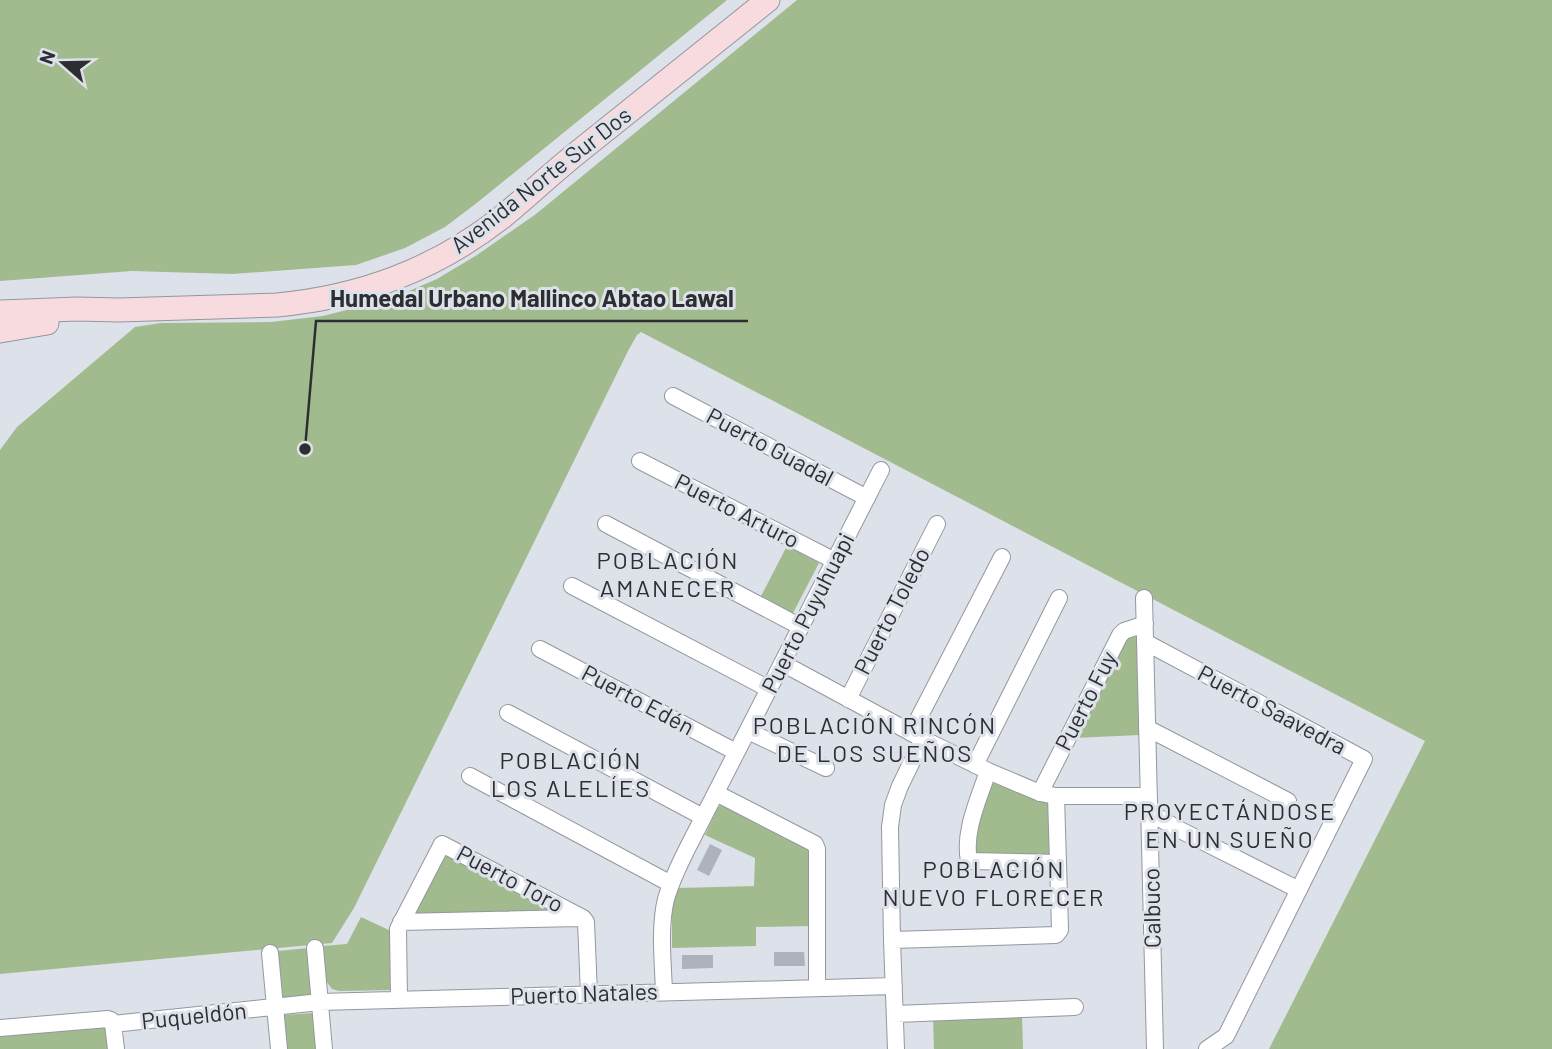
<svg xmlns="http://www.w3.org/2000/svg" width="1552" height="1049" font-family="Barlow,sans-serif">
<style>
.green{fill:#a1bb8f}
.building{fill:#afb2bb}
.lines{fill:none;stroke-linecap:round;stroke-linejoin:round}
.minor-casing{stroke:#93979f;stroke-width:18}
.secondary-casing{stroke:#93979f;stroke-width:25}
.minor{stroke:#fff;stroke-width:16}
.secondary{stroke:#f7dbde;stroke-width:23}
.labels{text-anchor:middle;stroke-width:6;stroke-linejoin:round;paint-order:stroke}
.street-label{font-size:23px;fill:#2d2e32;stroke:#dde1ea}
.neighbourhood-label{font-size:24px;letter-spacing:2px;fill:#2d2e32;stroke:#dde1ea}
.leader{fill:none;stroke:#2d2e32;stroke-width:2.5}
.callout-dot{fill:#2d2e32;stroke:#dde1ea;stroke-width:2.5}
.callout-label{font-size:24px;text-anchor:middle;font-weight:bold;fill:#2d2e32;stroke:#dde1ea;stroke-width:6;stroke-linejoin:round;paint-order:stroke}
</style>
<rect width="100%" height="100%" fill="#dde1ea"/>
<path class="green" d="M 0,0 L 727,0 L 478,202 L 445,227 L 405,248 L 356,265 L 232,274 L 132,271 L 0,281 Z
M 797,0 L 1552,0 L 1552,1049 L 1269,1049 L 1425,741 L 641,332 L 637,335 L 628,351 L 354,908 L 332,943 L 0,974 L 0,450 L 17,427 L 135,327 L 161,323 L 271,322 L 323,316 L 390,299 L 437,279 L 477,255 L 536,214 Z
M 787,546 L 819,563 L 793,613 L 789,614 L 760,598 Z
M 1134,636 L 1137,638 L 1140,735 L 1074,738 L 1124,637 Z
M 993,783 L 1047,803 L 1051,806 L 1052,856 L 979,858 L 971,848 L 990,784 Z
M 721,805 L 811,848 L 812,926 L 756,927 L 756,946 L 672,948 L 672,906 L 678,888 L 754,886 L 755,858 L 705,835 L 718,807 Z
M 444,851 L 553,907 L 554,912 L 412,915 Z
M 361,917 L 391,931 L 392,990 L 339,991 L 332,989 L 326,981 L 323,946 L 347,944 Z
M 308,948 L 312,997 L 283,999 L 278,951 Z
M 313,1013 L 317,1049 L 287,1049 L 284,1015 Z
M 1022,1015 L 1023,1049 L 934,1049 L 933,1018 Z
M 105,1021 L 112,1049 L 0,1049 L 0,1031 Z"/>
<path class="building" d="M 710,844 L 722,850 L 709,876 L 697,870 Z
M 774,952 L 804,952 L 805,966 L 774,966 Z
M 682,955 L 713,955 L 713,968 L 682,969 Z"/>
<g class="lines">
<g class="minor-casing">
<path id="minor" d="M 673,396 L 867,498
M 640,461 L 835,561
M 606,524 L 801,627
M 572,586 L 769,689
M 1144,598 L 1155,1049
M 1145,642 L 1364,759 L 1226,1036 L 1207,1049
M 540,649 L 736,752
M 782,663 L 923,739 L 988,771 L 1040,793 L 1056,796 L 1149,796
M 848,699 L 937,524
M 508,713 L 703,817
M 1147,728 L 1288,801
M 748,731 L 826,768
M 911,733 L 1002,557
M 975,765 L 1059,598
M 988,771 C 979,799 963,831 969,861 L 1058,863
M 470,776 L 671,884
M 716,793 L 815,844 L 817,849 L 817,988
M 1040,793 L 1120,635 L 1124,631 L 1145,624
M 1149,812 L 1178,829 L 1299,890
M 401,922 L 580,918
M 892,940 L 1056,935 L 1060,930 L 1056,796
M 315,948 L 324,1049
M 270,953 L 279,1049
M 664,992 C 663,963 659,927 666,899 C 671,882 679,865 687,849 L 881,470
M 399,999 L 398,929 L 442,844 L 583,918 L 586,922 L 589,994
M 895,1014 L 1075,1007
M 113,1024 L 320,1002 L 894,986
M 113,1024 L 116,1049
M 0,1028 L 108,1019 L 111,1020 L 113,1024
M 896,1049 L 892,940 L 890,827 L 893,805 L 900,786 L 923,739"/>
</g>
<g class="secondary-casing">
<path id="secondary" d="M 0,312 L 77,309 L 119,310 L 277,305 C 361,297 434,270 501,218 C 528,196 554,171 582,149 C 644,100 706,50 768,0
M 0,331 L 47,323"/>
</g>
<use href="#minor" class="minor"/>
<use href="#secondary" class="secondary"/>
</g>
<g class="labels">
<g class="street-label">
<text transform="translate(541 180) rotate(-38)" y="8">Avenida Norte Sur Dos</text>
<text transform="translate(770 447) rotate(28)" y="8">Puerto Guadal</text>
<text transform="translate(737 511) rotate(27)" y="8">Puerto Arturo</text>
<text transform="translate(892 611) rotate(-63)" y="8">Puerto Toledo</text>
<text transform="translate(808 613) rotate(-63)" y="8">Puerto Puyuhuapi</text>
<text transform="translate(638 700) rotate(28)" y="8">Puerto Edén</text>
<text transform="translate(1086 701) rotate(-63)" y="8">Puerto Fuy</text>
<text transform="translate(1272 710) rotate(28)" y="8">Puerto Saavedra</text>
<text transform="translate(510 879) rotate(28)" y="8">Puerto Toro</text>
<text transform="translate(1152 908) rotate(-91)" y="8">Calbuco</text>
<text transform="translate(584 994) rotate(-2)" y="8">Puerto Natales</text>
<text transform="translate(194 1016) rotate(-6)" y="8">Puqueldón</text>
</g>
<g class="neighbourhood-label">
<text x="668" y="569">POBLACIÓN<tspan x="668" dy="28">AMANECER</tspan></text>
<text x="875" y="734">POBLACIÓN RINCÓN<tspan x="875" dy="28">DE LOS SUEÑOS</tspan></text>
<text x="571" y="769">POBLACIÓN<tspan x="571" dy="28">LOS ALELÍES</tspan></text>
<text x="1230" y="820">PROYECTÁNDOSE<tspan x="1230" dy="28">EN UN SUEÑO</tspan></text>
<text x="994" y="878">POBLACIÓN<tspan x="994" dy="28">NUEVO FLORECER</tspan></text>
</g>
</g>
<path class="leader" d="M305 449L316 321H748"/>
<circle class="callout-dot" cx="305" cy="449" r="7"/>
<g class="callout-label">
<text x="532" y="307">Humedal Urbano Mallinco Abtao Lawal</text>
</g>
<g transform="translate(63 63) rotate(290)" stroke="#dde1ea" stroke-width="5" paint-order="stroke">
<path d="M0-5L12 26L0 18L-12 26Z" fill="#2d2e32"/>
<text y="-10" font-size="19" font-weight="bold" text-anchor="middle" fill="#2d2e32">N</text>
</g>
</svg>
